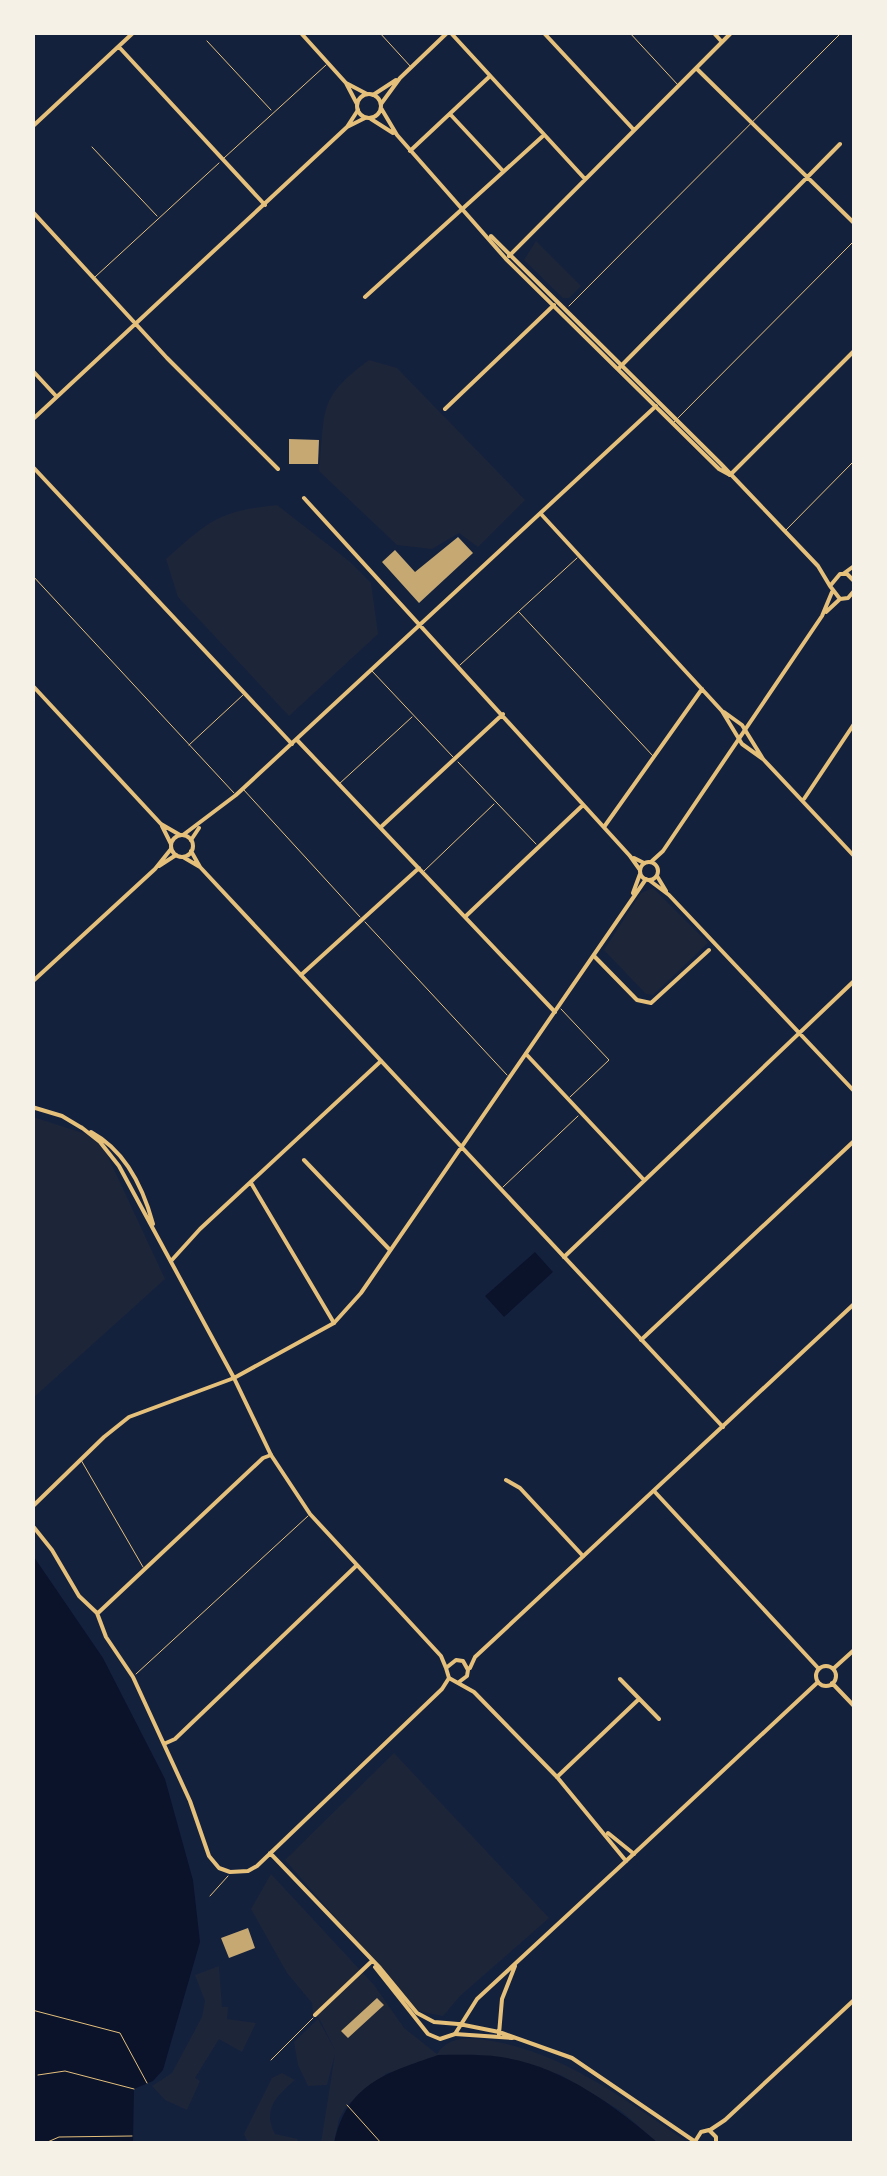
<svg xmlns="http://www.w3.org/2000/svg" width="887" height="2176" font-family="'Titillium Web',sans-serif">
<style>
.green{fill:#1d2539}
.water{fill:#0b132b}
.building{fill:#c6a872}
.lines{fill:none;stroke-linecap:round;stroke-linejoin:round}
.path{stroke:#e5c07b;stroke-width:1}
.service{stroke:#e5c07b;stroke-width:1}
.minor{stroke:#e5c07b;stroke-width:4}
.tertiary{stroke:#e5c07b;stroke-width:4}
</style>
<rect width="100%" height="100%" fill="#14213d"/>
<path class="green" d="M 536,241 L 581,286 L 569,298 L 563,298 L 524,260 Z
M 369,360 L 397,368 L 525,500 L 478,547 L 459,533 L 432,549 L 397,545 L 319,471 C 326,410 316,399 369,360 Z
M 277,505 L 349,561 L 371,583 L 378,634 L 289,716 L 178,597 L 166,559 C 209,521 218,511 277,505 Z
M 653,888 L 708,943 L 653,995 L 646,994 L 604,950 L 641,893 Z
M 33,1117 L 86,1134 L 104,1148 L 165,1279 L 33,1398 Z
M 394,1753 L 549,1918 L 460,1996 L 443,2016 L 418,2011 L 285,1860 Z
M 271,1874 L 374,1985 L 404,2028 L 437,2054 C 450,2034 471,2038 492,2041 C 567,2054 627,2102 689,2143 L 658,2143 L 621,2111 L 561,2075 L 502,2057 L 387,2073 L 347,2105 L 339,2119 L 334,2143 L 321,2143 L 335,2054 L 327,2085 L 308,2086 L 298,2065 L 294,2042 L 318,2019 L 335,2050 L 319,2018 L 313,2012 L 312,2003 L 287,1973 L 251,1909 Z
M 219,1966 L 222,2007 L 228,2007 L 227,2019 L 256,2023 L 242,2052 L 219,2039 L 195,2078 L 200,2081 L 187,2110 L 165,2100 L 152,2086 L 172,2073 L 202,2017 L 205,2001 L 195,1975 Z
M 282,2073 L 295,2080 C 276,2096 262,2110 275,2134 L 298,2139 L 296,2143 L 248,2143 L 244,2134 L 272,2078 Z"/>
<path class="water" d="M 535,1252 L 553,1272 L 504,1317 L 485,1296 Z
M 32,1554 L 103,1658 L 165,1779 L 193,1880 L 200,1942 L 163,2070 L 153,2081 L 134,2089 L 133,2143 L 33,2143 Z
M 438,2055 C 458,2055 480,2054 501,2057 C 561,2066 613,2104 658,2143 L 334,2144 C 346,2084 386,2073 438,2055 Z"/>
<path class="building" d="M 289,439 L 319,440 L 318,464 L 289,464 Z
M 458,537 L 473,553 L 419,603 L 382,562 L 395,550 L 415,572 Z
M 248,1928 L 255,1948 L 229,1958 L 221,1938 Z
M 377,1998 L 384,2005 L 348,2038 L 341,2031 Z"/>
<g class="lines">
<path class="path" d="M 32,2010 L 120,2033 L 147,2083
M 38,2075 L 65,2071 L 134,2089
M 347,2105 L 382,2144
M 43,2144 L 59,2137 L 132,2136"/>
<path class="service" d="M 379,32 L 411,67
M 629,32 L 678,85
M 207,41 L 271,110
M 92,147 L 157,216
M 224,158 L 326,65
M 95,277 L 219,163
M 569,306 L 842,32
M 673,423 L 854,241
M 786,530 L 854,461
M 32,575 L 234,793
M 519,612 L 653,756
M 460,665 L 577,558
M 372,671 L 453,757
M 189,745 L 243,695
M 458,762 L 536,844
M 339,784 L 412,717
M 243,789 L 360,917
M 423,872 L 494,804
M 365,922 L 507,1075
M 561,1009 L 609,1060 L 570,1097
M 503,1187 L 578,1116
M 81,1460 L 143,1567
M 136,1674 L 308,1516
M 210,1896 L 228,1876
M 271,2060 L 313,2018"/>
<path class="minor" d="M 450,32 L 585,179
M 543,32 L 634,130
M 713,32 L 722,42
M 119,47 L 265,205
M 697,69 L 854,223
M 373,95 L 396,80
M 381,104 L 400,78 L 448,32
M 450,114 L 503,171
M 32,127 L 134,32
M 347,127 L 358,110
M 410,151 L 489,77
M 32,211 L 167,358 L 278,469
M 509,256 L 732,32
M 365,297 L 544,135
M 620,367 L 840,144
M 32,370 L 56,396
M 445,409 L 554,305
M 32,420 L 347,127 L 365,118
M 32,466 L 292,744
M 730,475 L 854,351
M 304,498 L 630,856 L 640,870
M 541,514 L 722,711 L 742,744 L 763,759
M 724,712 L 742,725 L 763,759 L 854,856
M 297,740 L 555,1012
M 804,799 L 854,724
M 382,826 L 503,714
M 604,827 L 702,689
M 183,835 L 236,795 L 656,406
M 191,840 L 199,828
M 634,858 L 644,863
M 159,866 L 176,855
M 657,876 L 666,891
M 649,880 L 669,895 L 854,1091
M 467,915 L 583,805
M 594,956 L 637,1000 L 651,1003 L 709,950
M 301,975 L 419,868
M 32,982 L 155,869 L 171,849
M 526,1054 L 644,1180
M 304,1160 L 389,1249
M 251,1183 L 334,1323
M 564,1257 L 854,981
M 171,1261 L 200,1229 L 381,1061
M 641,1340 L 854,1141
M 506,1480 L 520,1488 L 583,1556
M 654,1491 L 819,1669
M 32,1507 L 104,1437 L 129,1417 L 234,1378
M 32,1525 L 52,1550 L 79,1596 L 97,1613 L 106,1637 L 133,1677 L 190,1801 L 209,1856 L 219,1868 L 230,1872 L 248,1871 L 257,1866 L 442,1689 L 449,1678
M 98,1613 L 263,1458 L 271,1455
M816 1676a10 10 0 1 1 20 0a10 10 0 1 1-20 0Z
M 833,1669 L 854,1650
M 620,1679 L 659,1719
M 832,1683 L 854,1706
M 166,1743 L 175,1739 L 356,1566
M 557,1777 L 639,1699
M 270,1853 L 380,1968 L 417,2013 L 434,2022 L 458,2024
M 626,1861 L 818,1682
M 375,1967 L 428,2034 L 440,2039 L 455,2034
M 315,2015 L 372,1961
M 710,2130 L 725,2120 L 854,2000"/>
<path class="tertiary" d="M 300,32 L 346,83 L 357,104
M 346,83 L 367,94
M357 106a12 12 0 1 1 24 0a12 12 0 1 1-24 0Z
M 381,108 L 397,135 L 506,259 L 719,469 L 730,475
M 371,119 L 393,133
M 491,236 L 721,464 L 818,566 L 830,586
M 843,574 L 854,566
M 854,581 L 847,574 L 840,574 L 830,586 L 840,599 L 848,598 L 854,591
M 826,612 L 840,599
M 32,685 L 161,824 L 180,835
M 162,826 L 171,844
M171 846a11 11 0 1 1 22 0a11 11 0 1 1-22 0Z
M 191,851 L 200,867 L 723,1427
M 183,857 L 200,867
M 652,861 L 663,851 L 822,616 L 832,592
M640 871a9 9 0 1 1 18 0a9 9 0 1 1-18 0Z
M 633,893 L 640,874
M 32,1107 L 62,1116 L 82,1128
M 81,1127 L 100,1142 L 119,1166 L 234,1378 L 271,1455 L 310,1514 L 441,1656 L 446,1668
M 91,1132 C 126,1151 143,1187 153,1224
M 234,1378 L 334,1323 L 361,1293 L 646,879
M 470,1668 L 475,1657 L 854,1304
M 459,1682 L 467,1676 L 468,1670 L 463,1661 L 456,1660 L 446,1668 L 449,1678 L 474,1692 L 557,1777 L 626,1861 L 477,1999 L 455,2034 L 512,2038
M 608,1833 L 634,1854
M 459,2024 L 499,2032 L 572,2058 L 697,2143
M 499,2034 L 502,1999 L 515,1966
M 696,2140 L 701,2132 L 709,2130 L 716,2137 L 716,2144"/>
</g>
<rect width="887" height="2176" fill="none" stroke="#f6f1e7" stroke-width="70"/>
</svg>
